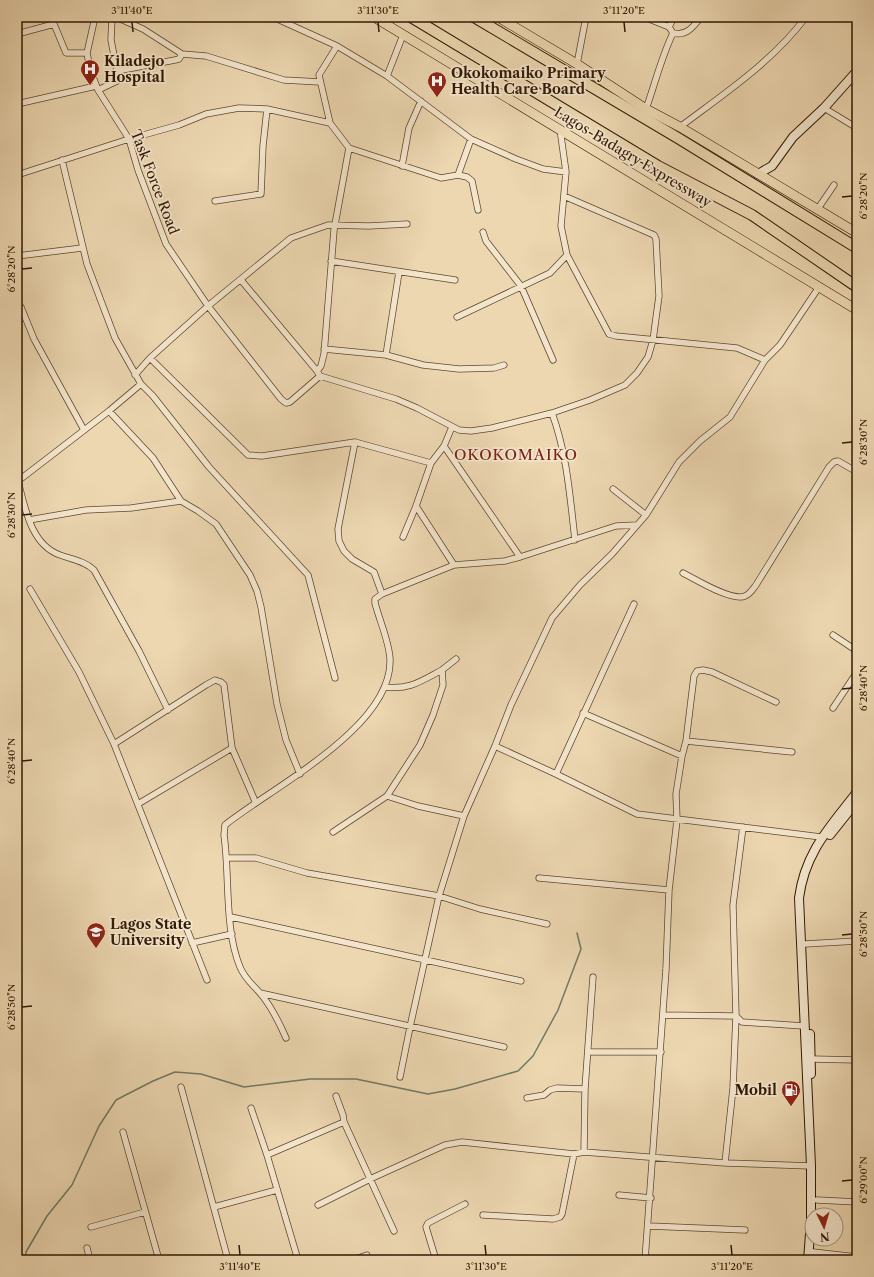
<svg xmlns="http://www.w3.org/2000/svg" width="874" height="1277" font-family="'Libre Caslon Text',serif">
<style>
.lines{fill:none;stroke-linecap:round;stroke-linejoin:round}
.stream{stroke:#707a66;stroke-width:1.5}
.street-casing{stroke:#60482e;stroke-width:7}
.secondary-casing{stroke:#321903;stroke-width:10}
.primary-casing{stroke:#321903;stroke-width:10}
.highway-casing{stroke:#321903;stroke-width:12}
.street{stroke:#f3e5cc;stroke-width:5.5}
.secondary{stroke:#f3e5cc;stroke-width:8}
.primary{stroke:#ecd7b1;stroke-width:9}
.highway{stroke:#ecd7b1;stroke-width:10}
.ticks{fill:none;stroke:#321903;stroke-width:1.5}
.labels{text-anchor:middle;stroke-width:3.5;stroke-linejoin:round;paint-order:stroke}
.poi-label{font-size:14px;font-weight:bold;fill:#321903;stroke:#f3e5cc;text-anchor:start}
.street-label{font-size:14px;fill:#321903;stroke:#f3e5cc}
.neighbourhood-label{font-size:15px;letter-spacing:1px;fill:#7a1f14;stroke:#f3e5cc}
.neatline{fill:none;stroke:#321903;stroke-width:1.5}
.ticks-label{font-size:10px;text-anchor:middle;fill:#321903}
</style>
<rect width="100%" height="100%" fill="#ecd7b1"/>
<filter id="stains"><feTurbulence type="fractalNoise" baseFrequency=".005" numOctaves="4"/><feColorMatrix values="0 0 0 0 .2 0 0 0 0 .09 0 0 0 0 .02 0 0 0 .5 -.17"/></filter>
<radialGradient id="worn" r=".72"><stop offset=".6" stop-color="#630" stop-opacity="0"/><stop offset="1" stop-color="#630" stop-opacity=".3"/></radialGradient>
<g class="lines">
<path class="stream" d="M 26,1260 L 26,1252 L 47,1216 L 72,1185 L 99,1126 L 116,1100 L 153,1081 L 175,1072 L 201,1074 L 244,1087 L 310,1079 L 356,1079 L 428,1094 L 455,1089 L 518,1071 L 533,1056 L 558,1010 L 581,949 L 577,933"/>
<g class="street-casing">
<path id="street" d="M 95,17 L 87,53 L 90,69 L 98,90 L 129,139 L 138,170 L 166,244 L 208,306 L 281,399 L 286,403 L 290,402 L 320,376 L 317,371 L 321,366 L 324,354 L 334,230 L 349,148
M 112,17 L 111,40 L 117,71 L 175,60 L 179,59 L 182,54 L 206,56 L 284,80 L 320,82
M 116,17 L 143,29 L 182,54
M 273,17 L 337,46 L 387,76 L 471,139 L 516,159 L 543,169 L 566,172
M 644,17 L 669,27
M 673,33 C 686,37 694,26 701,17
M 17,34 L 54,24 L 66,53 L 87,53
M 337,46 L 319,75 L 330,123 L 349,148 L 441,178 L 458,175 L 471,139
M 577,64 L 586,17
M 387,76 L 403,35
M 98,90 L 117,81 L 117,71
M 17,104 L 96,86
M 824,108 L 857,128
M 646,109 C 655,84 661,58 673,33 L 669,27 L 674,17
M 680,127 C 725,93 772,62 806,17
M 560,129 L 566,172 L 561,226 L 567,255 L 609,334 L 616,336 L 737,348 L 765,360
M 62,160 L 87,264 L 115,338 L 141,384 L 153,396 L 209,467 L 308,575 L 335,678
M 402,166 L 409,128 L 421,101
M 17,175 L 129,139 L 179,125 L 206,114 L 239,108 L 267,109 L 330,123
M 458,175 L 467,177 L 472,181 L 478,210
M 215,201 L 261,194 L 263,146 L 267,109
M 817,210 L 834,185
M 483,232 L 486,241 L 521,286 L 553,360
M 17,256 L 82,248
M 331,261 L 455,280
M 241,280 L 317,371
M 21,307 L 34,339 L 84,430
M 457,317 L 550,273 L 567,255
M 324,349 L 386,355 L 423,365 L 459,369 L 494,368 L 504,365
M 386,355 L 399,272
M 150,358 L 248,455 L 262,456 L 355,442 L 431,463
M 135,375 L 150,358 L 208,306 L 291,238 L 328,225 L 369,226 L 407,224
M 320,376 L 396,399 L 417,408 L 459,430 L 471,431 L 492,428 L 552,413 L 590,400 L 625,385 L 637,373 L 648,357 L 653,340 L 659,296 L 656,239 L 654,235 L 564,196
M 141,384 L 109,411 L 18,481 C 25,508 31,545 60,555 C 71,559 85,561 94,570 L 139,651 L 168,710
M 109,411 L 153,458 L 181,501 L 198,511 L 216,524 L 250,575 L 257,591 L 261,607 L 277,704 L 286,740 L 300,774
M 552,413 C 567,454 570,497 575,540
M 452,427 L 444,446 L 431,463 L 416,506 L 454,565
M 355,442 L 338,529 L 339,541 L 344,551 L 352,559 L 374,572 L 382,594
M 444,446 L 520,557
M 613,489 L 646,515
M 29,520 L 86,510 L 131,508 L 181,501
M 403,537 L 416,506
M 683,573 C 695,579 732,602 745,596 C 750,594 753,589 756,585 L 829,467 L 834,462 L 838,461 L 857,472
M 30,589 L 79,672 L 114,744 L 207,980
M 833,635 L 857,651
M 385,687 C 410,690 421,681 442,670
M 833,708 L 857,672
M 583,713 L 682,756
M 686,741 L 792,752
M 114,744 L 206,685 L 215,680 L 221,682 L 224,685 L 232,748 L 255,801
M 495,746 L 556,774 L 637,814 L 821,837
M 556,774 L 634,604
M 387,796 L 418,806 L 464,816
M 138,804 L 232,748
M 333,832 L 387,796 L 420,745 L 433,715 L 443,685 L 442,670 L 456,659
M 227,858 L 256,858 L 307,873 L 439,896 L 480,909 L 547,924
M 539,878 L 669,890
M 231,917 L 521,981
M 192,943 L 232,934
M 805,944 L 857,941
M 260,993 L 504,1047
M 663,1015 L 736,1016 L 742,1022 L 804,1026
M 286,1038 C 279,1022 272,1007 260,993 C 252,984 245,979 240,967 C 224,928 230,877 224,835 L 225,825 C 271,788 393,727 390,659 C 389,641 380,622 375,603 L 375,599 L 382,594 L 454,565 L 505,561 L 520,557 L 616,526 L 636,525
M 589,1052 L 661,1052
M 811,1059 L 857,1060
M 400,1077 L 410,1027 L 439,896 L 464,816 L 495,746 L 511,705 L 552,618 L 580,585 L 612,554 L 646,515 L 679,462 L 700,441 L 730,417 L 765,360 L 780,345 L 819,287
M 181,1087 L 228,1260
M 336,1096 L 343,1115 L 344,1122
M 527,1098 L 544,1095 L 550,1090 L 557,1088 L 585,1089
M 251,1108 L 267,1155 L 298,1260
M 123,1132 L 159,1260
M 584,1152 L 585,1089 L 593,977
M 267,1155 L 344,1122 L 394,1231
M 725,1163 L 733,1088 L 736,1016 L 733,905 L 743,827
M 619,1195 L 651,1198
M 817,1200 L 857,1202
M 318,1205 L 370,1179 L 445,1145 L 462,1142 L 574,1154 L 584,1152 L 725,1163 L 811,1166
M 214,1207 L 277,1190
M 483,1215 L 553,1219 L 560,1217 L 562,1214 L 574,1154
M 649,1226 L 745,1230
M 91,1227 L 145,1212
M 87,1248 L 90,1260
M 813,1252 L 857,1257
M 352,1260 L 367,1255
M 436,1260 L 426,1227 L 428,1223 L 465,1204
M 512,1260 L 523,1260
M 645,1260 L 666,969 L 669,890 L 677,820 L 676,794 L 682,756 L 686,741 L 694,676 L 697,671 L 703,670 L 712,672 L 776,702"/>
</g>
<g class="secondary-casing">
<path id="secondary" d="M 758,174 L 772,166 L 793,137 L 824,108 L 857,71
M 830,835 L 857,801
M 810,1034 L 811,1074
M 808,1260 L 811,1221 L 811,1166 L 799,898 C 805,852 830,827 857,792"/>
</g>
<g class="primary-casing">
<path id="primary" d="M 374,17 L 857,310
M 498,17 L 577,64 L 646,109 L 680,127 L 857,233"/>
</g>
<g class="highway-casing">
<path id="highway" d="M 411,17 L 658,166 L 752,215 L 857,287
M 474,17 L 678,138 L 857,248"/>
</g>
<use href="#street" class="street"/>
<use href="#secondary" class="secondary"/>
<use href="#primary" class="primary"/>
<use href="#highway" class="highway"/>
</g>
<path class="ticks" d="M 132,22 L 133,32M 378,22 L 379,32M 624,22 L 625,32M 842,197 L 852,196M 22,269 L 32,268M 842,443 L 852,442M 22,515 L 32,514M 842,689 L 852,688M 22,761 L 32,760M 842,935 L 852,934M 22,1007 L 32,1006M 842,1181 L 852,1180M 239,1245 L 240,1255M 485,1245 L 486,1255M 731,1245 L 732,1255"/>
<defs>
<g id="hospital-pin" transform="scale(1)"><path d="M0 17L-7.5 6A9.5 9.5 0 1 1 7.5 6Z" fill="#8f2418" stroke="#f3e5cc"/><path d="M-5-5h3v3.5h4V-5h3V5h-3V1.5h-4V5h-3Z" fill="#fff"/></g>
<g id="university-pin" transform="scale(1)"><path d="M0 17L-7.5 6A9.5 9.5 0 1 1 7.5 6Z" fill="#8f2418" stroke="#f3e5cc"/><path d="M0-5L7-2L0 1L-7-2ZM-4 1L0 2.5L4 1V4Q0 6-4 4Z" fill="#fff"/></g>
<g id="fuel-pin" transform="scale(1)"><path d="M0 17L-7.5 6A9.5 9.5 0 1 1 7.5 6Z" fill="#8f2418" stroke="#f3e5cc"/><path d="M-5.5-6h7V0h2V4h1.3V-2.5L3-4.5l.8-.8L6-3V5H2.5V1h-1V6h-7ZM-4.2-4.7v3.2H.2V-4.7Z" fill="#fff"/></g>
</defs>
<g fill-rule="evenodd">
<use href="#hospital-pin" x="90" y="69"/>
<use href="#hospital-pin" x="437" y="81"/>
<use href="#university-pin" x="96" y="932"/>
<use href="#fuel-pin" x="791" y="1090"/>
</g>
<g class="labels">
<g class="poi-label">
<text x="104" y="66">Kiladejo<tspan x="104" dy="16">Hospital</tspan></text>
<text x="451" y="78">Okokomaiko Primary<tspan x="451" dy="16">Health Care Board</tspan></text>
<text x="110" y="929">Lagos State<tspan x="110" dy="16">University</tspan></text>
<text x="777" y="1095" text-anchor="end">Mobil</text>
</g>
<g class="street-label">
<text transform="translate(633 157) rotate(31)" y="5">Lagos-Badagry Expressway</text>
<text transform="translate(155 182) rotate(69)" y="5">Task Force Road</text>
</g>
<g class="neighbourhood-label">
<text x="516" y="460">OKOKOMAIKO</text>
</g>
</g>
<rect width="874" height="1277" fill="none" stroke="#ecd7b1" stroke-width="44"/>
<g transform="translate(824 1227) rotate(175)"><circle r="19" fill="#f3e5cc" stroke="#a6937c"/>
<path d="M0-3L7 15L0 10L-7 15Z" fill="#8f2418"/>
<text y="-6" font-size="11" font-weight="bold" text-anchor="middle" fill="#321903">N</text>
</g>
<rect x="22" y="22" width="830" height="1233" class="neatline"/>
<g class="ticks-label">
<text x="132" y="14">3°11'40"E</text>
<text x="378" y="14">3°11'30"E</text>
<text x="624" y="14">3°11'20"E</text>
<text transform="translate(863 196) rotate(-90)" y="4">6°28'20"N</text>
<text transform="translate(11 269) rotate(-90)" y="4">6°28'20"N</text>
<text transform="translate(863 442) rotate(-90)" y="4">6°28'30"N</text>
<text transform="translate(11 515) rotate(-90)" y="4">6°28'30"N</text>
<text transform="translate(863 688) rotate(-90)" y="4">6°28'40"N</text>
<text transform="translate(11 761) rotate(-90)" y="4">6°28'40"N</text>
<text transform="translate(863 934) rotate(-90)" y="4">6°28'50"N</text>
<text transform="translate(11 1007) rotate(-90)" y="4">6°28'50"N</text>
<text transform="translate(863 1180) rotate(-90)" y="4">6°29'00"N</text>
<text x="240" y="1270">3°11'40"E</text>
<text x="486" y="1270">3°11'30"E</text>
<text x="732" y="1270">3°11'20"E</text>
</g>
<rect width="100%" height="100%" filter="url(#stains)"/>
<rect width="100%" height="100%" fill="url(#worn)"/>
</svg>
